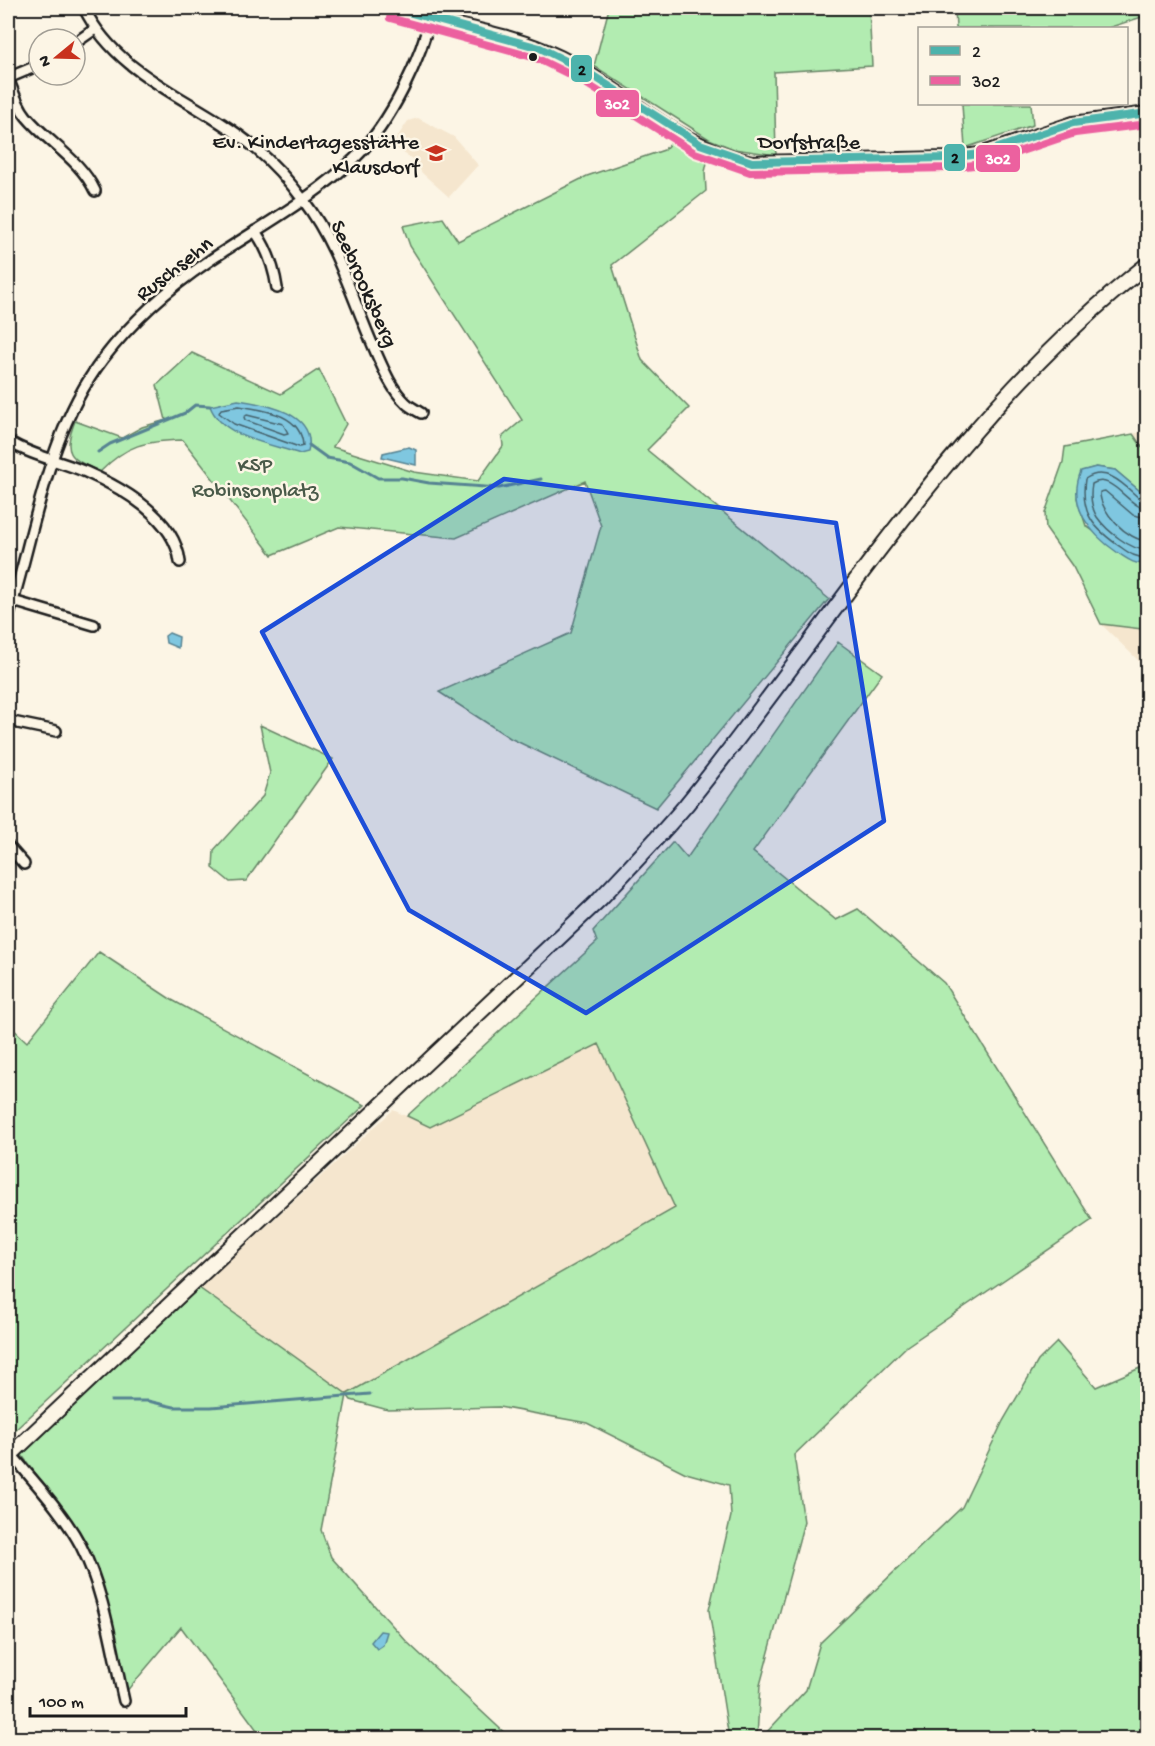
<svg xmlns="http://www.w3.org/2000/svg" width="1155" height="1746" font-family="'Gochi Hand',sans-serif">
<style>
.built{fill:#f5e6ce}
.green{fill:#b2ecb1;stroke:#678466;stroke-width:1.5}
.water{fill:#7fc7e0;stroke:#578392;stroke-width:1.5}
.lines{fill:none;stroke-linecap:round;stroke-linejoin:round}
.shore{stroke:#44606a;stroke-width:1.5}
.stream{stroke:#578392;stroke-width:3}
.minor-casing{stroke:#1c1c1c;stroke-width:14}
.tertiary-casing{stroke:#1c1c1c;stroke-width:16}
.secondary-casing{stroke:#1c1c1c;stroke-width:18}
.minor{stroke:#fcf5e5;stroke-width:9}
.tertiary{stroke:#fcf5e5;stroke-width:12}
.secondary{stroke:#fcf5e5;stroke-width:14}
.bus-1-casing{stroke:#fcf5e5;stroke-width:12}
.bus-2-casing{stroke:#fcf5e5;stroke-width:12}
.bus-1{stroke:#4db3ac;stroke-width:8}
.bus-2{stroke:#ec619f;stroke-width:8}
.marked{fill:#1d4ed8;fill-opacity:0.2;stroke:#1d4ed8;stroke-width:4.5;stroke-linejoin:round}
.bus-dot{fill:#1c1c1c;stroke:#fcf5e5;stroke-width:2}
.labels{text-anchor:middle;stroke-width:5;stroke-linejoin:round;paint-order:stroke}
.poi-label{font-size:22px;fill:#1c1c1c;stroke:#fcf5e5;text-anchor:end}
.street-label{font-size:22px;fill:#1c1c1c;stroke:#fcf5e5}
.park-label{font-size:22px;fill:#495a49;stroke:#fcf5e5}
.line-badge{stroke:#fcf5e5;stroke-width:2}
.badge-label{font-size:16px;text-anchor:middle;font-weight:bold;fill:#fff}
.pale-badge-label{font-size:16px;text-anchor:middle;font-weight:bold;fill:#111}
</style>
<rect width="100%" height="100%" fill="#fcf5e5"/>
<filter id="ink" filterUnits="userSpaceOnUse"><feTurbulence type="fractalNoise" baseFrequency=".0167" numOctaves="2"/><feDisplacementMap in="SourceGraphic" scale="12" xChannelSelector="R" yChannelSelector="G"/><feConvolveMatrix kernelMatrix="1 2 1 2 8 2 1 2 1" color-interpolation-filters="sRGB"/></filter>
<g filter="url(#ink)">
<path class="built" d="M 418,118 L 454,137 L 478,165 L 449,197 L 422,173 L 415,161 L 392,145 L 408,121 Z
M 1147,430 L 1147,454 L 1133,434 Z
M 1101,624 L 1142,629 L 1147,626 L 1147,669 Z
M 599,1044 L 675,1208 L 347,1394 L 199,1288 L 393,1110 L 430,1127 Z"/>
<path class="green" d="M 609,8 L 869,8 L 872,66 L 774,72 L 776,155 L 734,149 L 709,139 L 594,66 Z
M 955,8 L 1147,8 L 1148,15 L 1108,28 L 956,28 Z
M 962,104 L 1031,104 L 1033,125 L 965,148 Z
M 673,140 L 708,158 L 705,172 L 706,191 L 612,265 L 642,360 L 689,408 L 647,450 L 829,599 L 656,808 L 510,738 L 439,692 L 571,633 L 601,526 L 585,481 L 456,538 L 339,527 L 272,555 L 183,440 C 146,441 127,444 100,472 C 70,458 62,455 75,421 L 122,438 L 142,427 L 166,420 L 157,385 L 192,353 L 281,394 L 319,369 L 346,424 L 333,447 L 414,472 L 478,481 L 503,446 L 502,437 L 522,420 L 410,246 L 403,226 L 443,218 L 458,241 L 587,176 L 664,150 Z
M 1133,434 L 1147,454 L 1147,497 L 1115,470 L 1096,467 L 1082,471 L 1077,498 L 1086,526 L 1142,564 L 1147,563 L 1147,626 L 1142,629 L 1101,624 L 1073,567 L 1046,529 L 1045,513 L 1063,462 L 1065,447 Z
M 838,642 L 882,674 L 753,852 L 836,920 L 858,909 L 944,983 L 1092,1220 L 907,1346 L 794,1455 L 804,1522 L 760,1685 L 757,1738 L 729,1738 L 709,1610 L 731,1516 L 729,1485 L 686,1473 L 587,1423 L 499,1407 L 388,1410 L 351,1400 L 347,1395 L 321,1530 L 331,1557 L 407,1642 L 510,1738 L 252,1738 L 257,1730 L 181,1627 L 125,1693 L 97,1578 L 67,1516 L 21,1454 L 199,1288 L 347,1394 L 675,1208 L 599,1044 L 430,1127 L 407,1116 L 597,942 L 593,931 L 673,842 L 687,858 Z
M 260,725 L 333,759 L 246,881 L 230,882 L 213,868 L 214,850 L 263,796 L 270,773 Z
M 99,952 L 172,1000 L 365,1105 L 13,1432 L 8,1427 L 8,1296 L 11,1290 L 8,1287 L 8,1024 L 27,1042 Z
M 1057,1342 L 1096,1387 L 1147,1365 L 1147,1738 L 765,1738 L 765,1734 L 806,1690 L 820,1643 L 962,1507 L 1003,1421 L 1038,1361 Z"/>
<path class="water" d="M 238,400 C 266,404 318,413 308,452 L 300,454 C 271,444 221,437 210,406 Z
M 409,447 L 416,450 L 416,465 L 382,457 L 383,453 Z
M 1096,467 L 1115,470 L 1147,497 L 1147,563 C 1136,566 1127,559 1118,553 C 1090,534 1067,506 1081,471 Z
M 169,633 L 179,637 L 178,648 L 166,643 L 165,636 Z
M 380,1631 L 387,1632 L 383,1645 L 377,1649 L 371,1642 Z"/>
<g class="lines">
<path class="shore" d="M 239,406 C 264,410 302,414 303,446 L 299,447 L 234,424 L 219,413 L 221,409 Z
M 247,415 L 283,424 L 288,433 L 284,434 L 245,420 L 244,417 Z
M 1148,502 L 1141,500 C 1125,486 1107,464 1085,479 C 1080,514 1094,529 1122,548 C 1130,554 1137,558 1148,558
M 1148,509 C 1128,508 1112,471 1092,484 C 1090,495 1091,507 1097,517 C 1106,530 1131,551 1148,550
M 1148,518 L 1133,515 L 1105,491 L 1100,492 C 1099,511 1128,541 1148,541"/>
<path class="stream" d="M 309,445 L 327,458 L 350,462 L 378,478 L 402,478 L 429,483 L 499,488 L 541,479
M 98,452 L 110,444 L 185,413 L 195,405 L 210,406
M 111,1401 L 148,1401 L 174,1407 L 211,1407 L 370,1394"/>
<g class="minor-casing">
<path id="minor" d="M 84,8 C 119,79 197,99 254,147 C 272,162 290,182 304,201 C 337,244 352,298 374,348 C 382,366 391,389 406,403 C 410,407 416,410 421,413
M 75,43 L 95,29
M 39,65 L 8,78 C 13,91 17,105 26,116 C 48,143 80,159 95,191
M 255,231 C 267,248 274,267 277,288
M 8,441 C 32,456 60,461 86,472 C 122,488 175,518 180,562
M 13,601 L 94,625
M 8,618 C 35,532 47,432 103,359 C 133,320 169,288 209,261 C 258,228 311,200 354,159 C 392,122 421,59 433,8
M 8,721 L 56,731
M 8,846 L 24,864
M 11,1454 C 35,1483 63,1512 81,1546 C 105,1593 112,1650 124,1701"/>
</g>
<g class="tertiary-casing">
<path id="tertiary" d="M 393,8 C 448,26 507,31 560,57 C 626,90 677,147 752,162 L 948,158 L 980,154 L 1073,123 L 1148,113"/>
</g>
<g class="secondary-casing">
<path id="secondary" d="M 8,1457 L 600,899 C 629,868 659,837 686,805 C 835,620 958,412 1148,264"/>
</g>
<use href="#minor" class="minor"/>
<use href="#tertiary" class="tertiary"/>
<use href="#secondary" class="secondary"/>
<g class="bus-1-casing">
<path id="bus-1" d="M 393,8 L 540,48 L 584,70 L 700,144 L 752,162 L 948,158 L 980,154 L 1073,123 L 1148,113"/>
</g>
<g class="bus-2-casing">
<path id="bus-2" d="M 390,18 L 536,58 L 579,79 L 695,153 L 750,172 L 949,168 L 982,164 L 1075,133 L 1148,124"/>
</g>
<use href="#bus-1" class="bus-1"/>
<use href="#bus-2" class="bus-2"/>
</g>
</g>
<path class="marked" d="M 504,479 L 836,523 L 884,821 L 586,1013 L 409,910 L 262,632 Z"/>
<defs>
<g id="school-bare" transform="scale(1.62)"><path d="M0-5L7-2L0 1L-7-2ZM-4 1L0 2.5L4 1V4Q0 6-4 4Z" fill="#c8321e" stroke="#fcf5e5" stroke-width="2.5" paint-order="stroke"/></g>
</defs>
<g fill-rule="evenodd">
<use href="#school-bare" x="436" y="153"/>
</g>
<circle class="bus-dot" cx="533" cy="57" r="5"/>
<g class="labels">
<g class="poi-label">
<text x="419" y="148">Ev. Kindertagesstätte<tspan x="419" dy="25">Klausdorf</tspan></text>
</g>
<g class="street-label">
<text x="809" y="148">Dorfstraße</text>
<text transform="translate(173 267) rotate(-38)" y="8">Ruschsehn</text>
<text transform="translate(366 283) rotate(66)" y="8">Seebrooksberg</text>
</g>
<g class="park-label">
<text x="255" y="471">KSP<tspan x="255" dy="25">Robinsonplatz</tspan></text>
</g>
</g>
<g class="line-badge">
<rect x="570" y="54" width="23" height="29" rx="6" fill="#4db3ac"/>
<rect x="595" y="89" width="45" height="29" rx="6" fill="#ec619f"/>
<rect x="943" y="143" width="23" height="29" rx="6" fill="#4db3ac"/>
<rect x="975" y="144" width="46" height="29" rx="6" fill="#ec619f"/>
</g>
<g class="badge-label">
<text x="617" y="109">302</text>
<text x="998" y="164">302</text>
</g>
<g class="pale-badge-label">
<text x="582" y="75">2</text>
<text x="955" y="163">2</text>
</g>
<rect width="1155" height="1746" fill="none" stroke="#fcf5e5" stroke-width="30"/>
<rect x="15" y="15" width="1125" height="1716" fill="none" stroke="#1c1c1c" stroke-width="2" filter="url(#ink)"/>
<rect x="918" y="27" width="210" height="78" fill="#fcf5e5" stroke="#a29e95" stroke-width="1.5"/>
<rect x="930" y="46" width="30" height="9" fill="#4db3ac" stroke="#a29e95" stroke-width="1.5"/>
<text x="972" y="57" font-size="18" fill="#1c1c1c">2</text>
<rect x="930" y="76" width="30" height="9" fill="#ec619f" stroke="#a29e95" stroke-width="1.5"/>
<text x="972" y="87" font-size="18" fill="#1c1c1c">302</text>
<g transform="translate(57 57) rotate(251)"><circle r="28" fill="#fcf5e5" stroke="#a29e95" stroke-width="1.5"/>
<path d="M0-4.5L10 22L0 15L-10 22Z" fill="#c8321e"/>
<text y="-9" font-size="16" font-weight="bold" text-anchor="middle" fill="#1c1c1c">N</text>
</g>
<path d="M30 1707v9h156v-9" fill="none" stroke="#1c1c1c" stroke-width="3"/>
<text x="39" y="1707" font-size="18" fill="#1c1c1c" stroke="#fcf5e5" stroke-width="4.5" paint-order="stroke">100 m</text>
</svg>
